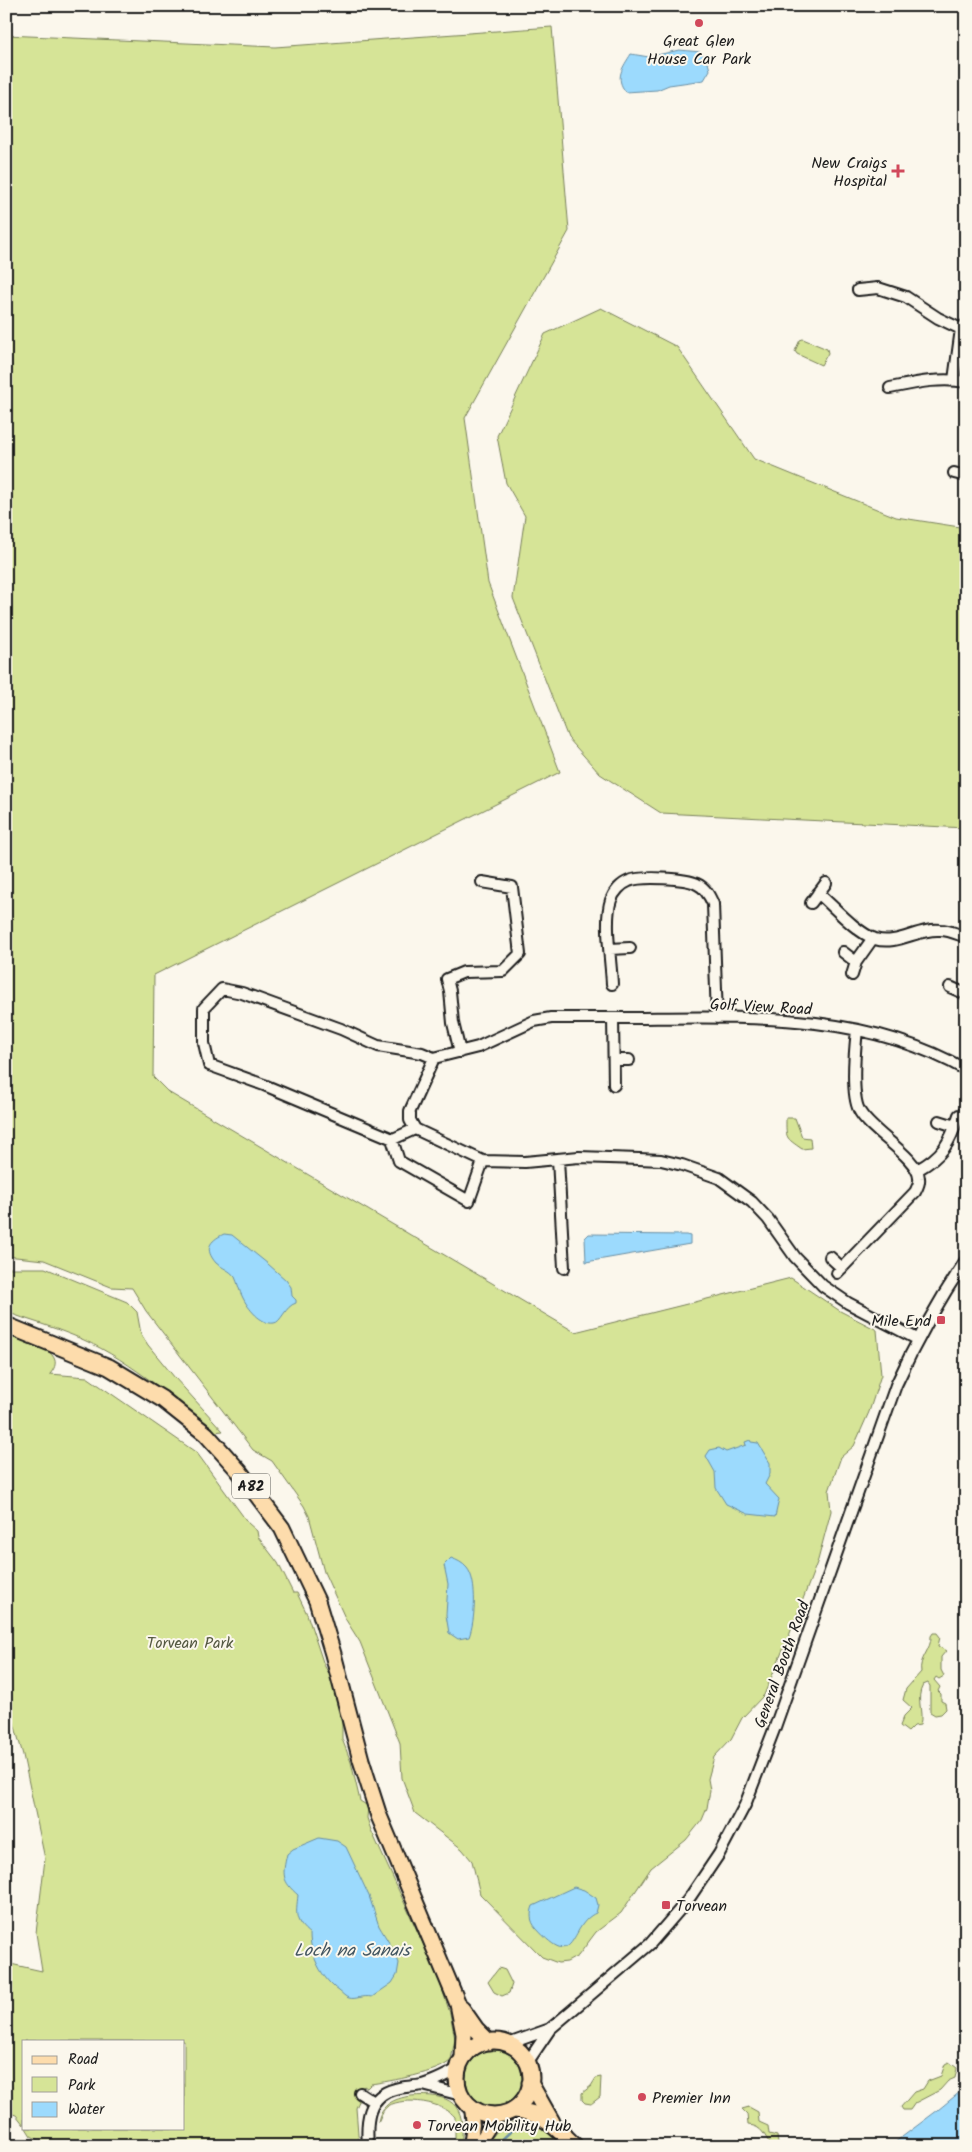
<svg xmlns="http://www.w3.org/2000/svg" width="972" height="2152" font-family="Kalam,sans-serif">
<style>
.green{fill:#d6e497;stroke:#79805a}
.water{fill:#9cdafd;stroke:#698ea3}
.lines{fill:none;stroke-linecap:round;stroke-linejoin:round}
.stream{stroke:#698ea3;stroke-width:2.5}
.minor-casing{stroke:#1c1c1c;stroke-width:14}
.major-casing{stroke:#1c1c1c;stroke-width:16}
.highway-casing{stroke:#1c1c1c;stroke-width:19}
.minor{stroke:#fbf7ec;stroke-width:10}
.major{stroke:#fddcac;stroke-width:12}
.highway{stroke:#fddcac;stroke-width:15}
.poi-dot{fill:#d1495b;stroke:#fbf7ec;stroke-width:2}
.labels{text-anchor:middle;stroke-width:4;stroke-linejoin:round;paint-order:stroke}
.shield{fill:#fbf7ec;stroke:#5f5e5a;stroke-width:1}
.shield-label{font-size:15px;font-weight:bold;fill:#1c1c1c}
.poi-label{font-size:16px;fill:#1c1c1c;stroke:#fbf7ec;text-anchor:start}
.street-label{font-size:16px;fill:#1c1c1c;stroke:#fbf7ec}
.park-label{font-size:16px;fill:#545841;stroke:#fbf7ec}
.water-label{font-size:18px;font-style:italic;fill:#425560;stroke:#fbf7ec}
</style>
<rect width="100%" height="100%" fill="#fbf7ec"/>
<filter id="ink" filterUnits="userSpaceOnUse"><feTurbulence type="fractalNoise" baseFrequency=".02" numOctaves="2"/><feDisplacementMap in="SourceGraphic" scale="10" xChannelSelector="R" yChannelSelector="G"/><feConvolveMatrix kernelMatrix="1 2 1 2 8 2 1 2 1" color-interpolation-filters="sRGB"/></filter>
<g filter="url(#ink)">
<path class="green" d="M 552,27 L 569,231 L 465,418 L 488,583 L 560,772 L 154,975 L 153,1077 L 168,1092 L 575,1332 L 791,1278 L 840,1311 L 877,1330 L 881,1375 L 869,1412 L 854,1446 L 841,1457 L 829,1491 L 831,1511 L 818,1560 L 790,1633 L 764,1695 L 742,1718 L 731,1739 L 714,1757 L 708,1779 L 710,1790 L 707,1808 L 702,1820 L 686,1840 L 651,1868 L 621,1913 L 596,1932 L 578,1956 L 567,1962 L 558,1963 L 542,1957 L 480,1894 L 472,1861 L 462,1849 L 415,1813 L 402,1778 L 400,1743 L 360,1642 L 346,1620 L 324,1572 L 309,1516 L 304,1506 L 272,1461 L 253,1450 L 146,1311 L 132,1288 L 111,1287 L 44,1260 L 6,1256 L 6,35 L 275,47 Z
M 601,308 L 677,347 L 754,459 L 896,517 L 966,528 L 966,828 L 661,813 L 600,774 L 568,738 L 513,598 L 525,516 L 506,483 L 497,436 L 545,334 Z
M 803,339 L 827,349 L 828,353 L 821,365 L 797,354 L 795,351 L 800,340 Z
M 786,1118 L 795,1118 L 802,1137 L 810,1138 L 811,1148 L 802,1149 C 785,1137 786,1139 786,1118 Z
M 6,1268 L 45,1268 L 127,1302 L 137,1312 L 141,1334 L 148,1345 L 175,1378 L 223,1431 L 214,1432 C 172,1397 124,1355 72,1335 C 50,1326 28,1320 6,1312 Z
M 6,1336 C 23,1341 71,1350 50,1374 L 87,1377 L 197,1453 L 248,1523 L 257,1531 L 258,1537 L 278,1563 L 293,1593 L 297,1593 L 307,1614 L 324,1665 L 331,1677 L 342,1709 L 342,1739 L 351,1762 L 360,1801 L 368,1806 L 367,1818 L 371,1830 L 437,1974 L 450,2013 L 455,2039 L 451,2060 C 439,2073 390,2081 371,2084 L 367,2088 L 364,2086 L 356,2096 L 360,2099 L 356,2108 L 359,2146 L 52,2146 L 31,2136 L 26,2128 L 184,2128 L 184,2041 L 24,2041 L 24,2125 L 16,2115 L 6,2112 L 6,1963 L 42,1971 L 36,1933 L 45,1859 L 23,1755 L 6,1695 Z
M 933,1633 L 937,1633 L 940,1637 L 938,1646 L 946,1651 L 941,1657 L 941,1670 L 944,1676 L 939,1679 L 936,1677 L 934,1680 L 940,1687 L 938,1691 L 941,1694 L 941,1701 L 945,1703 L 946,1709 L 941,1714 L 935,1715 L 930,1712 L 930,1686 L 928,1683 L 923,1685 C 915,1699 924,1711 920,1725 L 914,1726 L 908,1732 L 900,1726 L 904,1716 L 912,1708 L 903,1700 L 906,1689 L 921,1672 C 918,1659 932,1649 931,1636 Z
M 499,1968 L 505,1970 L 512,1984 L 509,1993 L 502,1996 L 494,1992 L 488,1982 Z
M466 2078a28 28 0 1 1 56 0a28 28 0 1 1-56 0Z
M 949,2062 L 957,2068 L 955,2078 L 948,2081 L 940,2090 L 915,2103 L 910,2110 L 903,2110 L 901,2107 L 914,2092 L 923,2089 L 928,2081 L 941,2076 L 945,2064 Z
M 601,2077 L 600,2097 L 591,2104 L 585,2103 L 582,2100 L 582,2093 L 591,2086 L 596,2078 Z
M 410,2096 C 451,2093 467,2103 461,2146 L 455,2146 L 455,2117 C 443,2102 405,2096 388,2106 C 382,2110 381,2117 378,2122 C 381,2104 394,2099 410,2096 Z
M 749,2107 L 758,2112 L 759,2122 L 768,2126 L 769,2134 L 777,2136 L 778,2144 L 783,2146 L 771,2145 C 764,2136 763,2126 748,2125 L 747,2114 L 742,2109 Z
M 520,2120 C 534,2122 556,2132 559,2146 L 485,2146 L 501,2126 Z"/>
<path class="water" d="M 679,50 L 701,52 L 707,59 L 710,70 L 704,80 L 669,85 L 657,90 L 626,92 C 614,78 623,67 631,54 L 649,57 Z
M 224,1234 L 232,1235 L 268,1264 L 286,1280 L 291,1287 L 292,1296 L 296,1300 L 296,1303 C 285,1306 281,1323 274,1323 C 261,1325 248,1308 243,1298 C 239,1291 238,1283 235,1277 C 230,1270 222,1268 216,1263 C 204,1249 209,1241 224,1234 Z
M 589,1234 L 686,1235 L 690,1236 L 690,1244 L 586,1262 L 585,1238 Z
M 750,1440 L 751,1442 L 758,1443 L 770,1463 L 770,1474 L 765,1484 L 779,1499 L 775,1517 L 748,1514 L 726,1504 L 716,1488 L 715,1472 L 706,1456 L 710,1450 L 719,1448 L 726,1452 L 746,1445 L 745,1442 Z
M 451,1558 C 457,1560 463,1563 467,1568 C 478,1581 475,1622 469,1637 L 458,1639 L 449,1633 L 446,1615 L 448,1584 L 444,1565 Z
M 319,1838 L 337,1841 L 346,1847 L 369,1896 L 379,1926 L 394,1951 L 399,1963 L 397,1975 L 392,1983 L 372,1997 C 362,1995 356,2000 349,1998 C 345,1997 343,1994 339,1991 C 322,1979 310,1955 310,1934 C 294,1921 296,1914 298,1895 C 282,1881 282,1875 287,1854 L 293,1849 Z
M 574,1887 L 584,1890 L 596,1898 L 598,1905 L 596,1913 C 568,1925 578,1975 536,1928 C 530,1921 530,1914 533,1906 Z
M 966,2087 L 964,2145 L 890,2146 L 938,2110 Z"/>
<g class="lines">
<path class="stream" d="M 495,2146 L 511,2131"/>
<g class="minor-casing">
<path id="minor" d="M 858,290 L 878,288 L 906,297 L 938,318 L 961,329
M 954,380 L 961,329 L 965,325
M 890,388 C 915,383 940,377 966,382
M 954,473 L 966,476
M 818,893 C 833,906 857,933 875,939 C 897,946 918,928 940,930 C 949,930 957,934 966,937
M 811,903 L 826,883
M 610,949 L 630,948
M 843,952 L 856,962 L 873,938
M 852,975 L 856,962
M 612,984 C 611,961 604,920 611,900 C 614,892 621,884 629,881 C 641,876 686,878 697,884 C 706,888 710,897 713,904 L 717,1018
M 950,987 L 966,994
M 613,1018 L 551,1018 L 534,1021 L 478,1047 L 434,1058 L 410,1111 L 410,1120 L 415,1129 L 483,1161 L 525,1162 L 579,1157 L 639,1159 L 661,1160 L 682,1165 L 719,1178 L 752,1202 L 768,1219 L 795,1257 L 823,1286 L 848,1303 L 917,1339
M 460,1052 L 453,1023 L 450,991 L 447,979 L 464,972 L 503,971 L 520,954 L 512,887 L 482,882
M 614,1060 L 629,1060
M 614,1085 L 613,1018 C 732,1018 859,1008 966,1070
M 939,1121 L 955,1126
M 415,1129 L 393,1139 L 264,1085 L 209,1065 L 204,1043 L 204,1008 L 222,989 L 242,993 L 341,1029 L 378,1046 L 422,1053 L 434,1058
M 392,1139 L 399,1161 L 469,1201 L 483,1161
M 558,1159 L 564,1268
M 917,1170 C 943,1156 950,1143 959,1115
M 830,1257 L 842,1268
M 837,1273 L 915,1192 C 917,1188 920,1184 919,1178 C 918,1157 868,1130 859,1110 C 851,1094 855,1048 857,1030
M 508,2044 L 550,2029
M 527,2063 L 550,2029 L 650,1944 L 688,1900 L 719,1854 L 745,1805 L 775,1727 L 896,1385 C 916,1341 939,1300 966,1260
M 423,2085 L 461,2095
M 360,2093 L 374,2102
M 368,2146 C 366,2122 367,2096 395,2089 C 404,2086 413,2087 422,2085 C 434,2082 447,2075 458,2069"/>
</g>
<g class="major-casing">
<path id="major" d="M 470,2146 L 473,2125 L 471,2108
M 477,2146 L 497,2115"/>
</g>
<g class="highway-casing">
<path id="highway" d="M 6,1325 L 109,1367 L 162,1399 L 206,1434 L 239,1471 L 282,1528 L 317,1601 L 333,1654 L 361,1760 L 379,1816 L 458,2004 L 464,2034 L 463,2057
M 462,2009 L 476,2029 L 489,2042
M457 2078a37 37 0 1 1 74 0a37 37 0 1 1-74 0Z
M 530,2083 L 552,2122
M 513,2110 C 541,2111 557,2128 575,2146"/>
</g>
<use href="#minor" class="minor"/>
<use href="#major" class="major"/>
<use href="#highway" class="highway"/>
</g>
</g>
<g class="poi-dot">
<circle cx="699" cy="23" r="5"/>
<path d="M895.5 163.5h5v5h5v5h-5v5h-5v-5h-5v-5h5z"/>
<rect x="936" y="1315" width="10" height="10" rx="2.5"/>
<rect x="661" y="1900" width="10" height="10" rx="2.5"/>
<circle cx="642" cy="2097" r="5"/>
<circle cx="417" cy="2125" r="5"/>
</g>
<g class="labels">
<rect class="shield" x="232" y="1473.5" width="38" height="25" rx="4"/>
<g class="shield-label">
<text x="251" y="1491">A82</text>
</g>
<g class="poi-label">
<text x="699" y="46" text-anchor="middle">Great Glen<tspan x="699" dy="18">House Car Park</tspan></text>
<text x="887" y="168" text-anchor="end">New Craigs<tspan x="887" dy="18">Hospital</tspan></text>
<text x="931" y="1326" text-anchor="end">Mile End</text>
<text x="676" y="1911">Torvean</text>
<text x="652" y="2103">Premier Inn</text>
<text x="427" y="2131">Torvean Mobility Hub</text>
</g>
<g class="street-label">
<text transform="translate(761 1006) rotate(3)" y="6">Golf View Road</text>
<text transform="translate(781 1664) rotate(-70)" y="6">General Booth Road</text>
</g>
<g class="park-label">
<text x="190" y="1648">Torvean Park</text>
</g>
<g class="water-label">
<text x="352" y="1956">Loch na Sanais</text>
</g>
</g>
<rect width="972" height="2152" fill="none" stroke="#fbf7ec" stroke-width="25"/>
<rect x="12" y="12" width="947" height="2127" fill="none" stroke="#1c1c1c" stroke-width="2" filter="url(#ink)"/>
<rect x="22" y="2040" width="162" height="90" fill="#fbf7ec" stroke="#a29f99"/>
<rect x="32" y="2056" width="25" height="8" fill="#fddcac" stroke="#a29f99"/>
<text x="68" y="2064" font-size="15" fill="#1c1c1c">Road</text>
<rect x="32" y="2077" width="25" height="15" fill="#d6e497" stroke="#a29f99"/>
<text x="68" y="2090" font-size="15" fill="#1c1c1c">Park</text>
<rect x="32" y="2102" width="25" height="15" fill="#9cdafd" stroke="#a29f99"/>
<text x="68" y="2114" font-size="15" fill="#1c1c1c">Water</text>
</svg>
